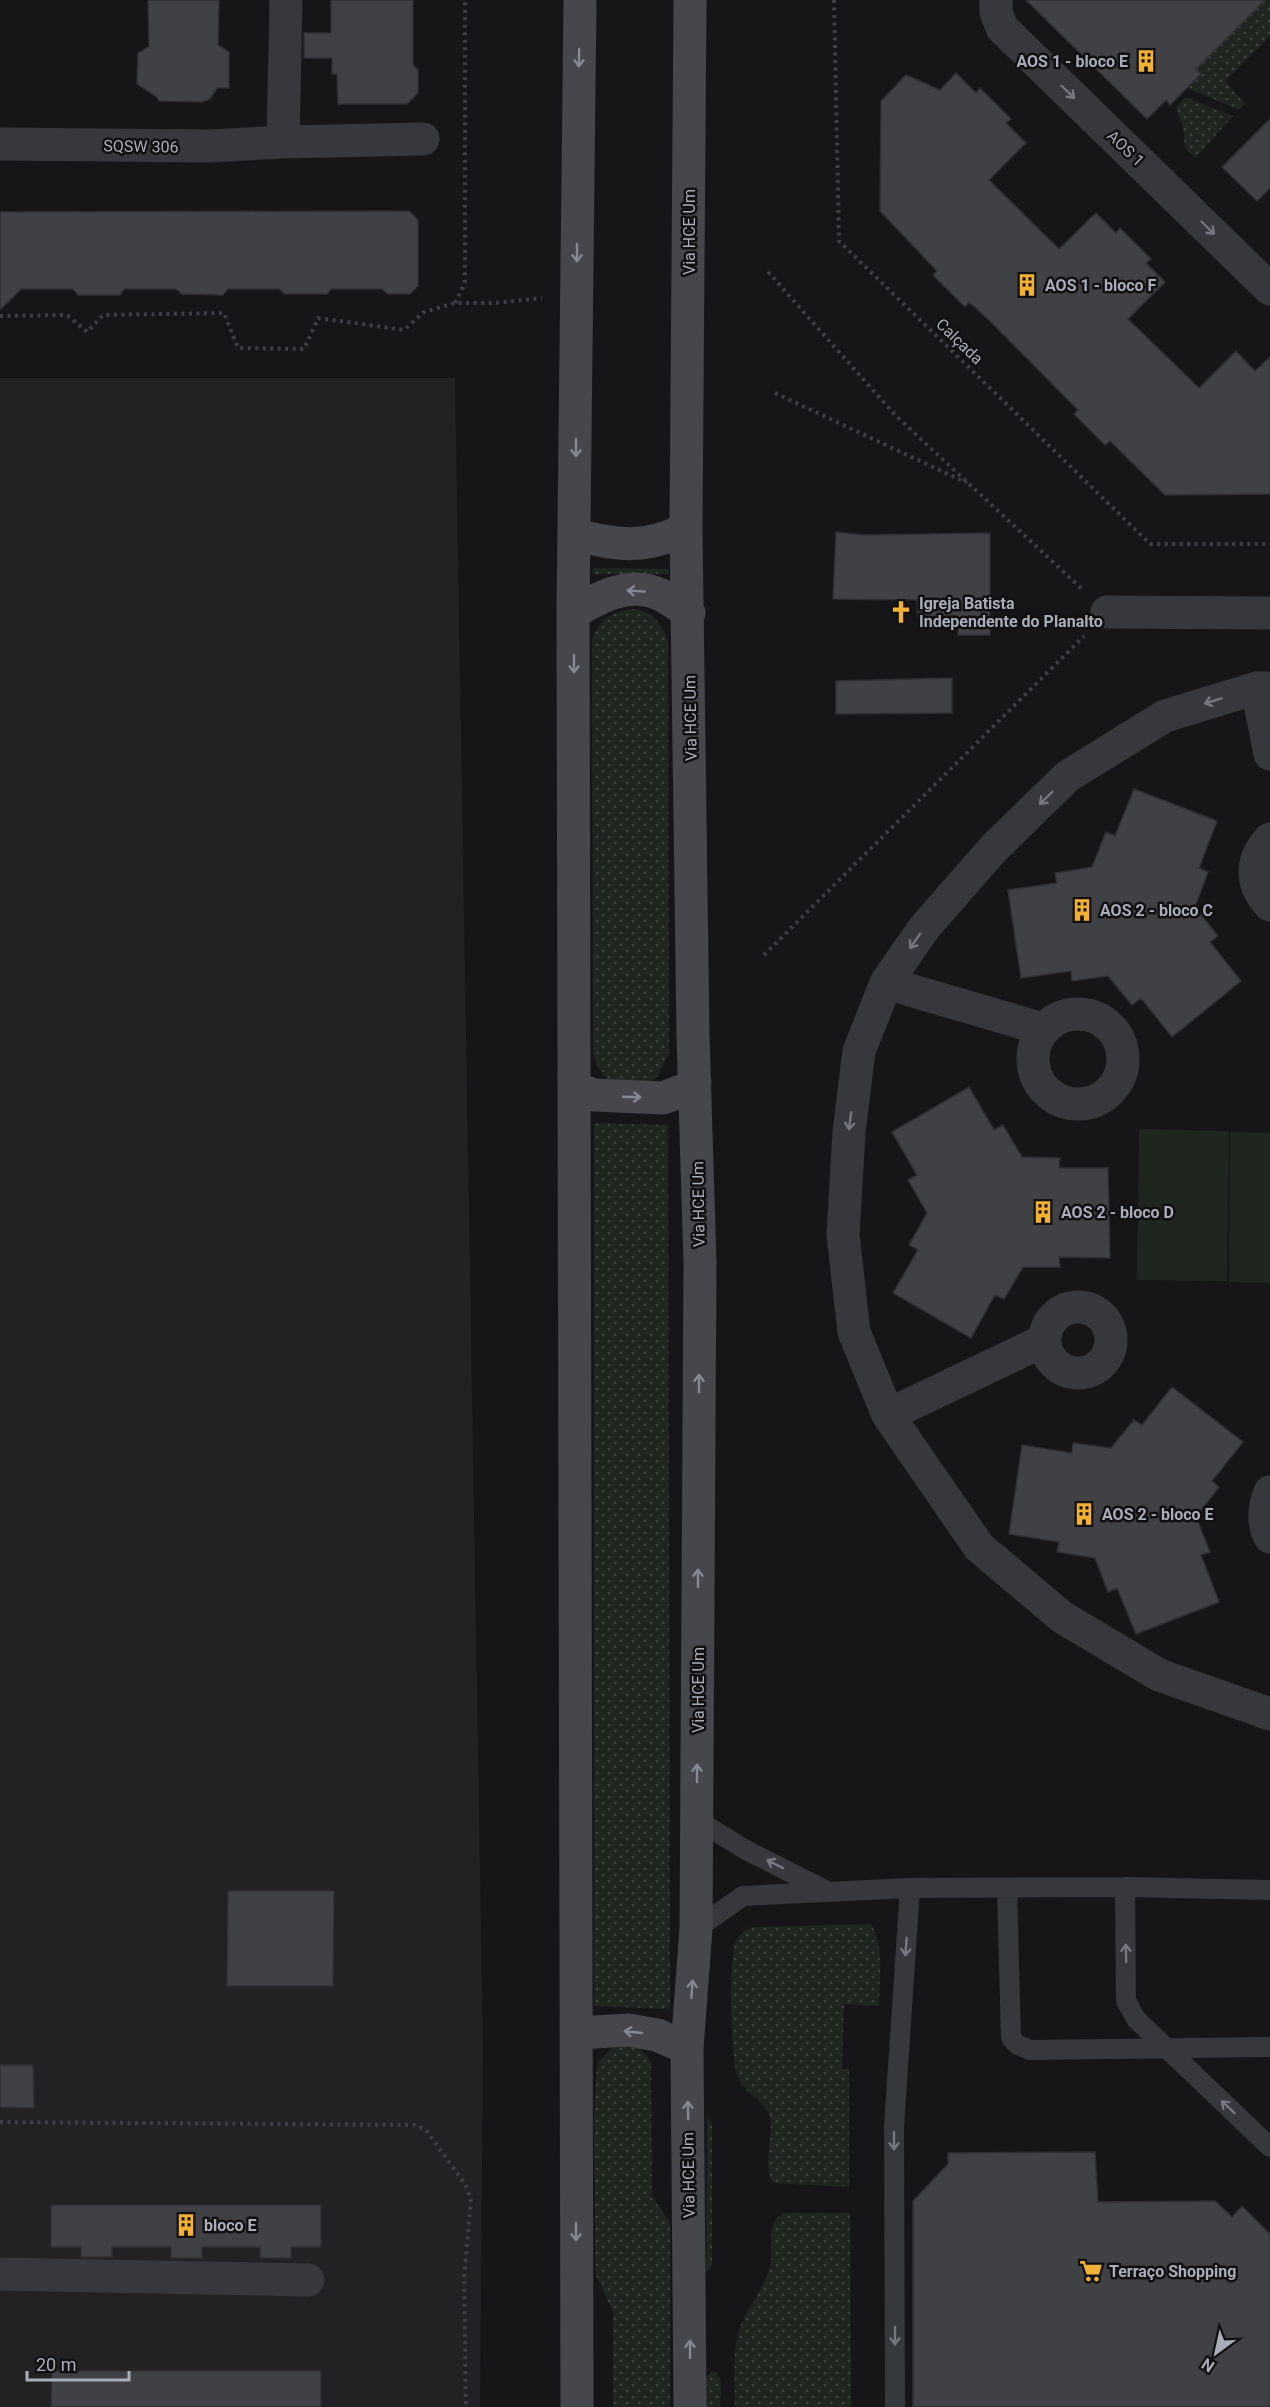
<svg xmlns="http://www.w3.org/2000/svg" width="1270" height="2407" font-family="Roboto,sans-serif">
<style>
.built{fill:#222225}
.grass{fill:url(#grass-dots)}
.pitch{fill:#1e261f}
.building{fill:#404145;stroke:#303034;stroke-width:1.5}
.lines{fill:none;stroke-linecap:round;stroke-linejoin:round}
.path{stroke:#3d3f44;stroke-width:4;stroke-dasharray:3 4.5;stroke-linecap:butt}
.lane{stroke:#37383d;stroke-width:20}
.street{stroke:#37383d;stroke-width:33}
.secondary{stroke:#45474d;stroke-width:33}
.oneway{stroke:#858993}
.oneway2{stroke:#757881}
.labels{text-anchor:middle;stroke-width:5;stroke-linejoin:round;paint-order:stroke}
.poi-label{font-size:16px;font-weight:bold;fill:#a8adb8;stroke:#111113;text-anchor:start}
.street-label{font-size:16px;fill:#a8adb8;stroke:#111113}
</style>
<defs>
<pattern id="grass-dots" width="8" height="8" patternUnits="userSpaceOnUse" patternTransform="scale(1.5)"><rect width="8" height="8" fill="#1e261f"/><path d="M2 2h.1M6 6h.1" fill="none" stroke="#3c433d" stroke-width="1.8" stroke-linecap="round"/></pattern>
</defs>
<rect width="100%" height="100%" fill="#161618"/>
<path class="built" d="M 0,378 L 455,378 L 483,2048 L 480,2407 L 0,2407 Z"/>
<path class="grass" d="M 1265,0 L 1270,0 L 1270,36 L 1225,81 L 1245,103 L 1239,110 L 1187,88 L 1201,74 L 1196,69 Z
M 1185,97 L 1233,116 L 1195,158 L 1185,148 L 1183,128 L 1176,107 Z
M 593,568 L 669,569 L 668,574 L 593,574 Z
M 635,609 C 653,612 663,625 668,641 L 669,1054 L 658,1076 L 647,1085 L 608,1080 L 599,1069 L 593,1054 L 592,640 C 598,619 614,610 635,609 Z
M 594,1123 L 668,1125 L 670,2009 L 594,2006 Z
M 871,1924 C 885,1947 879,1979 879,2006 L 844,2004 L 842,2069 L 849,2069 L 849,2187 L 774,2183 C 761,2173 774,2133 770,2117 C 765,2099 745,2095 738,2078 C 730,2059 728,1959 736,1941 C 740,1933 746,1929 753,1927 Z
M 628,2044 L 641,2049 L 651,2062 L 652,2196 L 670,2223 L 670,2407 L 613,2407 L 613,2312 L 595,2273 L 594,2117 L 597,2066 L 599,2061 L 612,2048 Z
M 707,2116 L 712,2124 L 712,2265 L 706,2273 Z
M 785,2213 L 850,2213 L 851,2407 L 735,2407 C 735,2384 733,2360 737,2337 C 743,2311 764,2292 770,2266 C 775,2249 764,2220 785,2213 Z
M 713,2371 C 725,2376 720,2395 720,2407 L 706,2407 L 706,2377 Z"/>
<path class="pitch" d="M 1139,1129 L 1229,1131 L 1227,1281 L 1137,1280 Z
M 1230,1132 L 1270,1133 L 1270,1283 L 1229,1282 Z"/>
<path class="building" d="M 148,0 L 219,0 L 218,45 L 229,52 L 229,88 L 217,88 L 210,99 L 202,102 L 159,101 L 157,97 L 137,84 L 138,53 L 149,47 Z
M 331,0 L 413,0 L 413,65 L 418,70 L 418,93 L 407,104 L 338,104 L 337,74 L 332,74 L 332,58 L 304,58 L 304,33 L 331,33 Z
M 1026,0 L 1265,0 L 1196,69 L 1201,74 L 1170,105 L 1166,100 L 1147,119 Z
M 956,73 L 976,93 L 980,88 L 1011,119 L 1006,123 L 1026,143 L 989,180 L 1059,249 L 1096,213 L 1116,233 L 1120,228 L 1151,259 L 1146,263 L 1165,282 L 1128,319 L 1199,388 L 1236,351 L 1255,371 L 1270,357 L 1270,494 L 1165,495 L 1110,441 L 1105,445 L 1074,414 L 1078,410 L 989,320 L 969,302 L 965,307 L 933,275 L 937,271 L 880,211 L 881,101 L 906,75 L 940,90 Z
M 1270,119 L 1270,188 L 1257,201 L 1222,167 Z
M 409,211 L 418,220 L 418,286 L 410,294 L 388,294 L 382,289 L 331,289 L 327,294 L 285,294 L 279,289 L 228,289 L 223,295 L 182,294 L 176,289 L 124,289 L 120,295 L 78,295 L 73,289 L 21,289 L 0,310 L 0,212 Z
M 836,532 L 864,535 L 990,533 L 990,635 L 958,635 L 958,616 L 918,617 L 917,600 L 833,599 Z
M 952,678 L 952,713 L 836,714 L 836,681 Z
M 1134,789 L 1217,821 L 1199,868 L 1208,872 L 1195,907 L 1218,936 L 1210,942 L 1241,981 L 1172,1037 L 1141,998 L 1132,1005 L 1108,976 L 1072,981 L 1071,971 L 1021,978 L 1008,890 L 1057,883 L 1055,873 L 1092,867 L 1106,832 L 1115,836 Z
M 969,1087 L 994,1130 L 1003,1125 L 1022,1157 L 1060,1158 L 1059,1168 L 1108,1168 L 1110,1258 L 1059,1257 L 1060,1267 L 1023,1267 L 1004,1299 L 995,1295 L 971,1338 L 893,1293 L 918,1250 L 909,1245 L 927,1213 L 908,1180 L 917,1175 L 892,1132 Z
M 1172,1387 L 1243,1442 L 1212,1481 L 1219,1487 L 1196,1517 L 1210,1552 L 1201,1555 L 1219,1602 L 1136,1634 L 1117,1588 L 1108,1592 L 1095,1558 L 1057,1552 L 1059,1542 L 1009,1534 L 1022,1445 L 1072,1453 L 1073,1443 L 1111,1448 L 1134,1420 L 1142,1425 Z
M 228,1891 L 334,1891 L 333,1986 L 227,1986 Z
M 0,2065 L 33,2065 L 34,2108 L 0,2107 Z
M 1095,2152 L 1098,2202 L 1215,2201 L 1232,2217 L 1242,2206 L 1270,2234 L 1270,2407 L 913,2407 L 913,2201 L 948,2164 L 948,2153 Z
M 51,2205 L 321,2205 L 321,2247 L 291,2247 L 291,2258 L 260,2258 L 260,2247 L 202,2247 L 202,2258 L 171,2258 L 171,2247 L 112,2247 L 112,2257 L 81,2257 L 81,2247 L 51,2247 Z
M 52,2371 L 321,2371 L 321,2407 L 51,2407 Z"/>
<g class="lines">
<path class="path" d="M 834,0 L 839,241 L 1150,544 L 1270,544
M 768,274 L 769,273 L 895,415 L 1082,589
M 455,303 L 465,283 L 465,0
M 0,316 L 67,315 L 87,332 L 103,315 L 224,313 L 238,348 L 304,349 L 318,318 L 404,330 L 424,312 L 455,303 L 494,303 L 542,298
M 775,393 L 967,483
M 764,955 L 1084,636
M 0,2122 L 415,2125 L 426,2130 L 465,2184 L 471,2199 L 464,2278 L 466,2407"/>
<path class="lane" d="M 697,1820 L 746,1850 L 827,1891
M 1125,1887 L 1126,2001 L 1136,2019 L 1270,2147
M 1007,1889 L 1011,2038 L 1018,2045 L 1030,2050 L 1270,2047
M 696,1929 L 743,1896 L 910,1888 L 1125,1887 L 1270,1890
M 895,2407 L 894,2127 L 910,1888"/>
<path class="street" d="M 996,0 L 996,12 L 1002,28 L 1270,289
M 283,142 L 423,139
M 0,144 L 209,146 L 283,142 L 286,0
M 1107,612 L 1270,613
M 1257,688 L 1270,754
M 1270,688 L 1257,688 L 1165,716 L 1068,776 L 994,848 L 924,928 L 886,983 L 859,1051 L 849,1132 L 843,1235 L 854,1332 L 888,1415 L 979,1547 L 1062,1617 L 1159,1675 L 1270,1714
M 1270,839 C 1250,860 1250,884 1270,905
M 886,983 L 1043,1029
M1033 1059a45 45 0 1 1 90 0a45 45 0 1 1-90 0Z
M1045 1340a33 33 0 1 1 66 0a33 33 0 1 1-66 0Z
M 888,1415 L 1045,1340
M 1270,1492 C 1264,1507 1262,1522 1270,1537
M 0,2274 L 308,2280"/>
<path class="secondary" d="M 575,535 C 620,545 643,550 686,529
M 573,613 C 599,597 630,580 661,595 C 671,600 680,607 689,613
M 575,1088 L 594,1095 L 663,1098 L 687,1089 L 695,1082
M 577,2033 L 629,2030 L 657,2035 L 687,2048
M 577,2407 L 573,613 L 580,0
M 690,2407 L 687,2048 L 696,1929 L 700,1263 L 693,1035 L 686,529 L 690,0"/>
</g>
<defs><path id="oneway-shaft" d="M-6 0H5M1.5-3L5.5 0L1.5 3" fill="none" stroke-width="1.6" stroke-linecap="round" stroke-linejoin="round" transform="scale(1.5)"/></defs>
<g class="oneway">
<use href="#oneway-shaft" transform="translate(579 58) rotate(91)"/>
<use href="#oneway-shaft" transform="translate(577 253) rotate(90)"/>
<use href="#oneway-shaft" transform="translate(576 448) rotate(90)"/>
<use href="#oneway-shaft" transform="translate(636 591) rotate(-176)"/>
<use href="#oneway-shaft" transform="translate(574 664) rotate(90)"/>
<use href="#oneway-shaft" transform="translate(632 1097) rotate(2)"/>
<use href="#oneway-shaft" transform="translate(699 1383) rotate(-90)"/>
<use href="#oneway-shaft" transform="translate(698 1578) rotate(-90)"/>
<use href="#oneway-shaft" transform="translate(697 1773) rotate(-90)"/>
<use href="#oneway-shaft" transform="translate(692 1989) rotate(-86)"/>
<use href="#oneway-shaft" transform="translate(633 2032) rotate(-174)"/>
<use href="#oneway-shaft" transform="translate(688 2110) rotate(-91)"/>
<use href="#oneway-shaft" transform="translate(576 2232) rotate(90)"/>
<use href="#oneway-shaft" transform="translate(690 2349) rotate(-90)"/>
</g>
<g class="oneway2">
<use href="#oneway-shaft" transform="translate(1068 92) rotate(44)"/>
<use href="#oneway-shaft" transform="translate(1208 228) rotate(44)"/>
<use href="#oneway-shaft" transform="translate(1213 701) rotate(163)"/>
<use href="#oneway-shaft" transform="translate(1046 798) rotate(136)"/>
<use href="#oneway-shaft" transform="translate(915 941) rotate(125)"/>
<use href="#oneway-shaft" transform="translate(850 1121) rotate(98)"/>
<use href="#oneway-shaft" transform="translate(775 1864) rotate(-153)"/>
<use href="#oneway-shaft" transform="translate(906 1947) rotate(94)"/>
<use href="#oneway-shaft" transform="translate(1126 1953) rotate(-91)"/>
<use href="#oneway-shaft" transform="translate(1228 2107) rotate(-137)"/>
<use href="#oneway-shaft" transform="translate(894 2141) rotate(90)"/>
<use href="#oneway-shaft" transform="translate(895 2336) rotate(90)"/>
</g>
<defs>
<g id="building-bare" transform="scale(1.8)"><path d="M-4-6H4V6H1V3H-1V6H-4ZM-2.5-4.3h1.7v1.8h-1.7ZM.8-4.3h1.7v1.8H.8ZM-2.5-1h1.7V.8h-1.7ZM.8-1h1.7V.8H.8Z" fill="#f2b134" stroke="#111113" stroke-width="2.5" paint-order="stroke"/></g>
<g id="church-bare" transform="scale(1.8)"><path d="M-1.2-6h2.4v3.5h3.3v2.4h-3.3V6h-2.4V-.1h-3.3v-2.4h3.3Z" fill="#f2b134" stroke="#111113" stroke-width="2.5" paint-order="stroke"/></g>
<g id="supermarket-bare" transform="scale(1.8)"><path d="M-6-5.5h2.5l.6 2H6L4.5 2H-2.5L-4.4-4H-6ZM-1.5 3.2a1.3 1.3 0 1 0 .1 0ZM3 3.2a1.3 1.3 0 1 0 .1 0Z" fill="#f2b134" stroke="#111113" stroke-width="2.5" paint-order="stroke"/></g>
</defs>
<g fill-rule="evenodd">
<use href="#building-bare" x="1146" y="61"/>
<use href="#building-bare" x="1027" y="285"/>
<use href="#church-bare" x="901" y="612"/>
<use href="#building-bare" x="1082" y="910"/>
<use href="#building-bare" x="1043" y="1212"/>
<use href="#building-bare" x="1084" y="1514"/>
<use href="#building-bare" x="186" y="2225"/>
<use href="#supermarket-bare" x="1091" y="2271"/>
</g>
<g class="labels">
<g class="poi-label">
<text x="1128" y="67" text-anchor="end">AOS 1 - bloco E</text>
<text x="1045" y="291">AOS 1 - bloco F</text>
<text x="919" y="609">Igreja Batista<tspan x="919" dy="18">Independente do Planalto</tspan></text>
<text x="1100" y="916">AOS 2 - bloco C</text>
<text x="1061" y="1218">AOS 2 - bloco D</text>
<text x="1102" y="1520">AOS 2 - bloco E</text>
<text x="204" y="2231">bloco E</text>
<text x="1109" y="2277">Terraço Shopping</text>
</g>
<g class="street-label">
<text transform="translate(141 146) rotate(1)" y="6">SQSW 306</text>
<text transform="translate(1126 148) rotate(44)" y="6">AOS 1</text>
<text transform="translate(689 232) rotate(-90)" y="6">Via HCE Um</text>
<text transform="translate(960 341) rotate(44)" y="6">Calçada</text>
<text transform="translate(690 718) rotate(-91)" y="6">Via HCE Um</text>
<text transform="translate(698 1204) rotate(-91)" y="6">Via HCE Um</text>
<text transform="translate(698 1690) rotate(-90)" y="6">Via HCE Um</text>
<text transform="translate(688 2175) rotate(-91)" y="6">Via HCE Um</text>
</g>
</g>
<g transform="translate(1216 2353) rotate(213)" stroke="#111113" stroke-width="4.5" paint-order="stroke">
<path d="M0-4.5L10 22L0 15L-10 22Z" fill="#a8adb8"/>
<text y="-9" font-size="16" font-weight="bold" text-anchor="middle" fill="#a8adb8">N</text>
</g>
<path d="M27 2371v9h102v-9" fill="none" stroke="#a8adb8" stroke-width="3"/>
<text x="36" y="2371" font-size="18" fill="#a8adb8" stroke="#111113" stroke-width="4.5" paint-order="stroke">20 m</text>
</svg>
